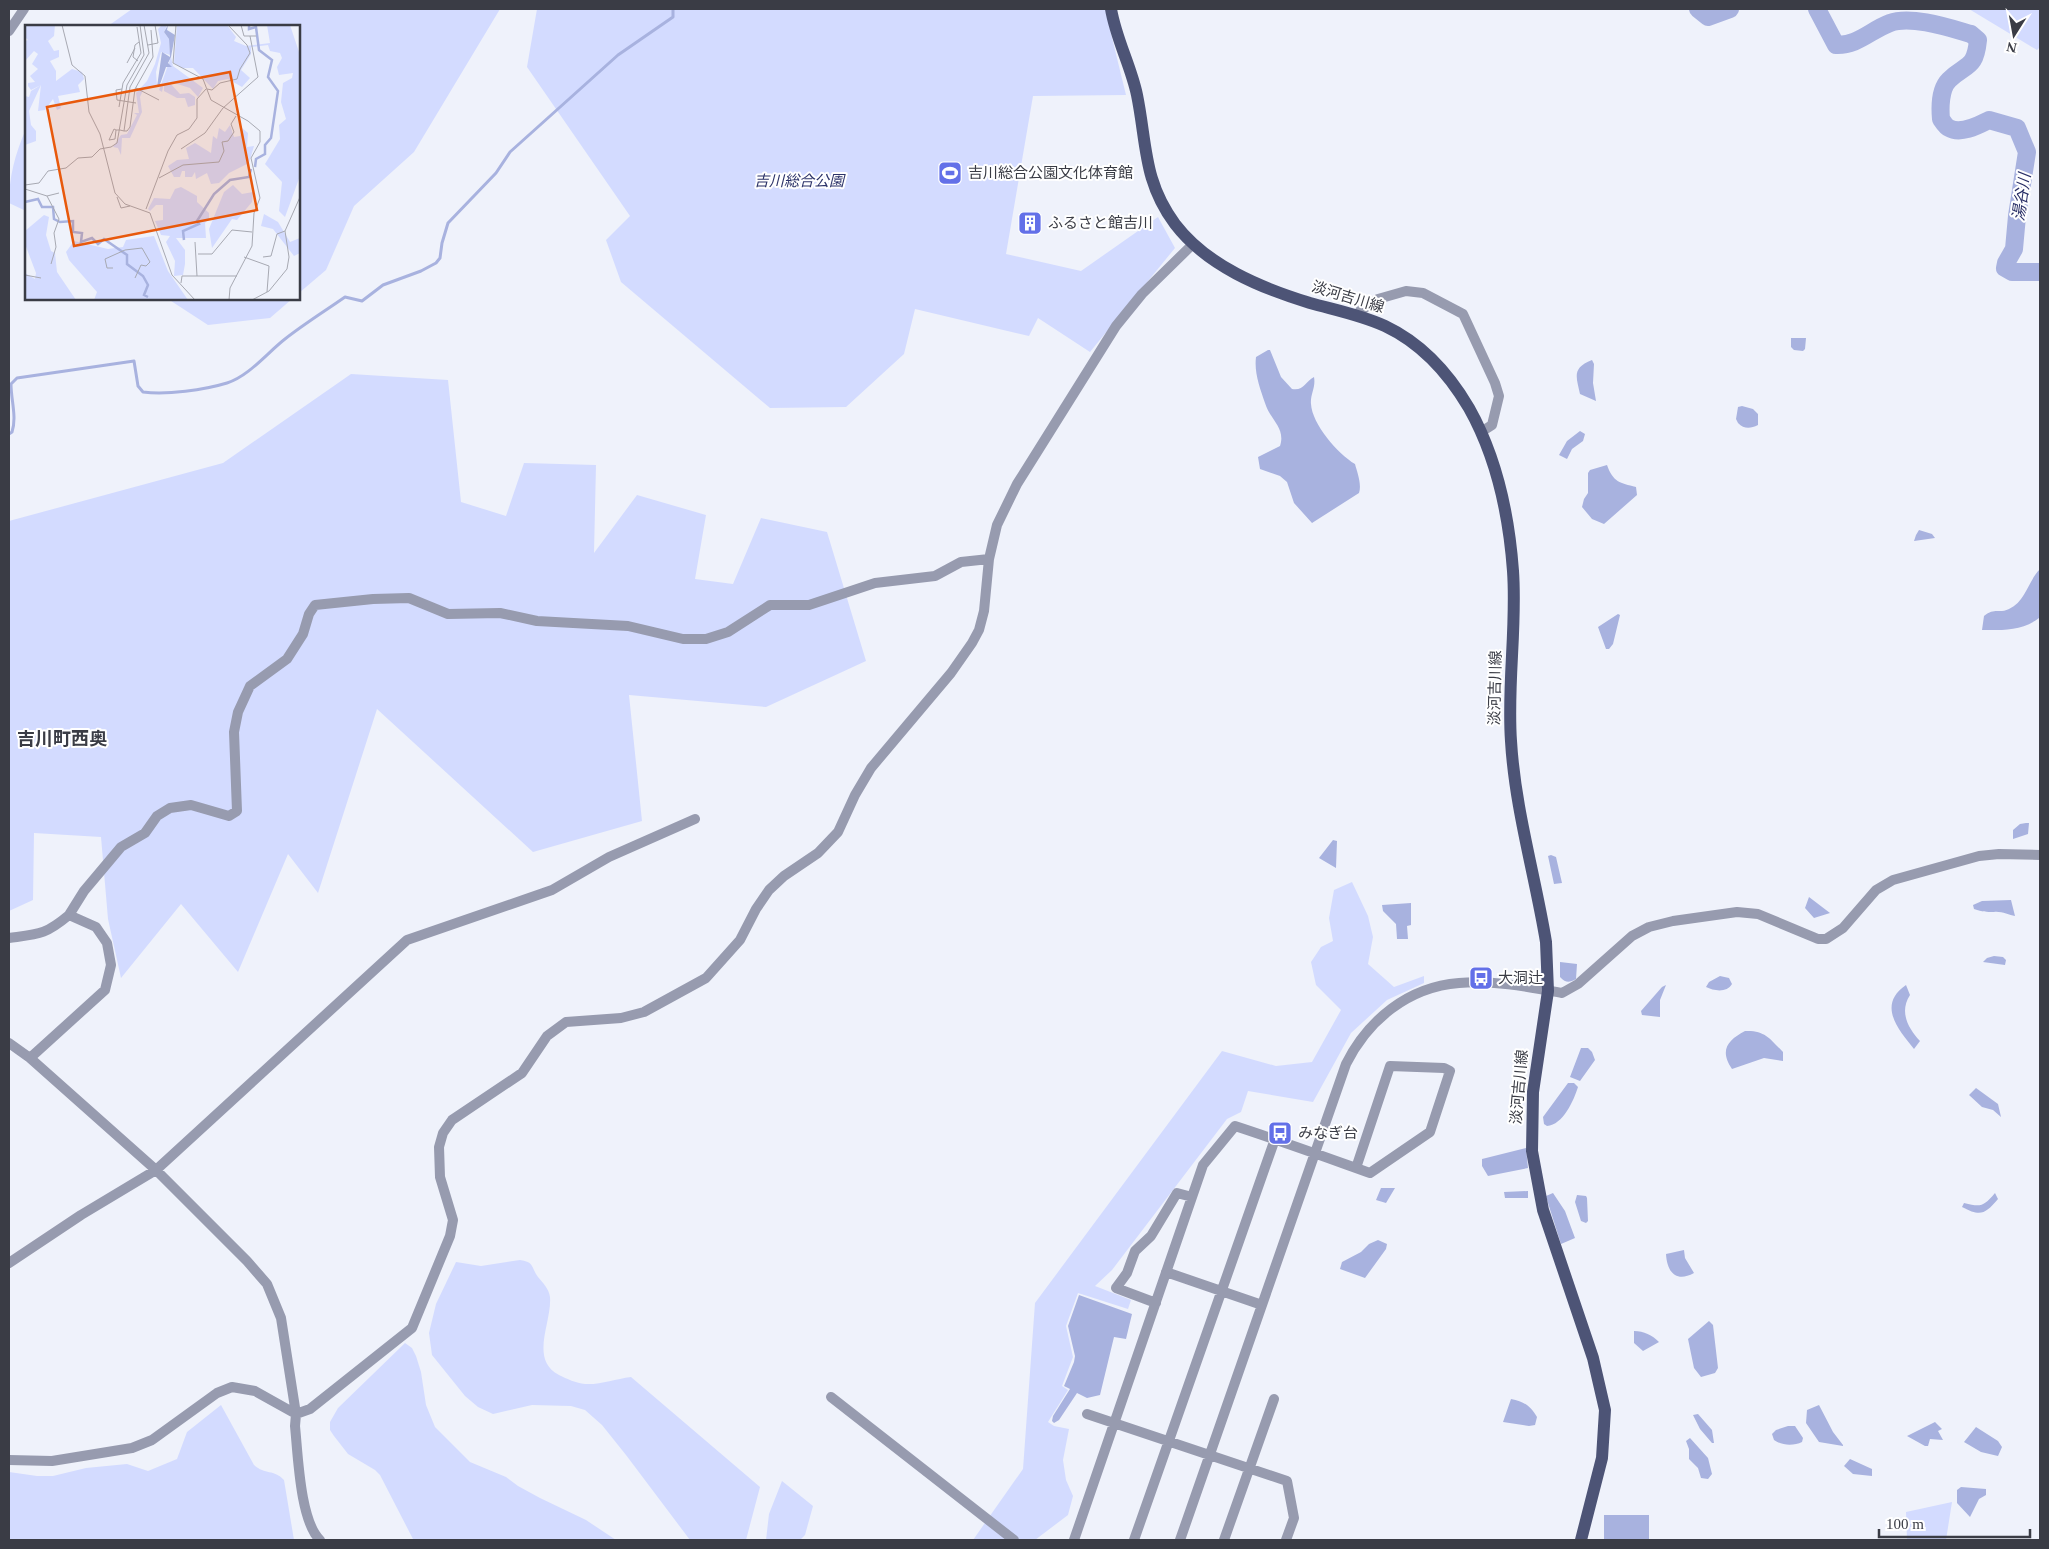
<svg xmlns="http://www.w3.org/2000/svg" width="2049" height="1549" font-family="'Times New Roman','Noto Sans JP',serif">
<style>
.green{fill:#d3dbff}
.water{fill:#a8b2df}
.lines{fill:none;stroke-linecap:round;stroke-linejoin:round}
.stream{stroke:#a8b2df;stroke-width:3}
.river{stroke:#a8b2df;stroke-width:18}
.minor{stroke:#979baf;stroke-width:10}
.major{stroke:#4d5476;stroke-width:12}
.labels{text-anchor:middle;stroke-width:4;stroke-linejoin:round;paint-order:stroke}
.poi-label{font-size:15px;fill:#3a3c45;stroke:#fff;text-anchor:start}
.park-label{font-size:15px;font-style:italic;fill:#2c3369;stroke:#fff}
.street-label{font-size:15px;fill:#3a3c45;stroke:#fff}
.water-label{font-size:16px;font-style:italic;fill:#2a3067;stroke:#fff}
.quarter-label{font-size:18px;font-weight:bold;fill:#3a3c45;stroke:#fff}
.inset-river{fill:none;stroke:#a8b2df;stroke-width:2.5}
.inset-road{fill:none;stroke:#a7a9b2;stroke-width:1}
.view{fill:#e8590c;fill-opacity:0.15;stroke:#e8590c;stroke-width:2.5}
.inset-edge{fill:none;stroke:#3a3c45;stroke-width:2.5}
</style>
<rect width="100%" height="100%" fill="#eff2fb"/>
<path class="green" d="M 132,9 L 500,9 L 414,152 L 354,206 L 326,270 L 299,293 L 299,26 L 108,26 Z
M 537,9 L 1105,9 L 1126,95 L 1033,96 L 1006,254 L 1081,271 L 1158,217 L 1175,248 L 1090,352 L 1038,318 L 1029,336 L 915,309 L 904,354 L 846,407 L 770,408 L 621,282 L 606,240 L 630,216 L 527,67 Z
M 1969,9 L 2040,9 L 2040,47 L 2037,50 Z
M 26,129 L 26,211 L 9,203 C 9,177 15,154 26,129 Z
M 168,299 L 292,299 L 270,318 L 208,325 Z
M 351,374 L 448,380 L 461,502 L 506,516 L 524,463 L 596,465 L 594,553 L 637,495 L 706,515 L 695,579 L 733,584 L 761,518 L 827,532 L 866,661 L 766,707 L 629,695 L 642,821 L 533,852 L 377,709 L 318,893 L 288,854 L 238,972 L 181,904 L 121,978 L 108,919 L 101,837 L 34,833 L 33,900 L 9,911 L 9,521 L 223,463 Z
M 1352,882 L 1368,916 L 1373,937 L 1368,964 L 1394,987 L 1424,976 L 1424,983 L 1387,1000 L 1351,1033 L 1313,1102 L 1248,1091 L 1241,1112 L 1227,1119 L 1112,1270 L 1095,1286 L 1131,1300 L 1128,1309 L 1078,1293 L 1066,1326 L 1073,1357 L 1062,1386 L 1068,1390 L 1048,1422 L 1054,1426 L 1069,1429 L 1063,1460 L 1066,1480 L 1073,1496 L 1068,1515 L 1035,1540 L 973,1540 L 1023,1469 L 1035,1303 L 1222,1051 L 1276,1066 L 1312,1062 L 1341,1010 L 1316,985 L 1311,962 L 1321,947 L 1333,941 L 1329,918 L 1334,890 Z
M 520,1260 C 535,1262 531,1268 538,1277 C 543,1283 549,1289 550,1297 C 552,1323 529,1359 559,1375 C 567,1379 576,1383 585,1384 C 600,1385 615,1379 631,1377 L 760,1487 L 746,1540 L 690,1540 L 626,1455 L 602,1425 L 585,1410 L 571,1406 L 532,1405 L 493,1414 L 478,1407 L 465,1396 L 432,1355 L 429,1333 L 436,1304 L 456,1262 L 481,1266 Z
M 405,1343 L 412,1348 L 416,1356 L 421,1372 L 426,1405 L 435,1427 L 470,1462 L 506,1477 L 518,1486 L 540,1498 L 586,1520 L 616,1540 L 413,1539 L 380,1475 L 375,1470 L 348,1454 L 334,1436 L 330,1430 L 330,1422 L 338,1408 Z
M 221,1405 L 254,1465 C 265,1475 274,1469 284,1480 L 294,1540 L 9,1540 L 9,1472 L 37,1476 L 53,1476 L 86,1468 L 127,1464 L 148,1471 L 177,1459 L 187,1432 Z
M 782,1481 L 813,1506 L 805,1535 L 800,1540 L 766,1540 L 769,1514 Z
M 1952,1502 L 1946,1540 L 1907,1540 L 1906,1512 Z"/>
<path class="water" d="M 1791,338 L 1806,338 L 1805,349 L 1803,351 L 1794,350 L 1791,347 Z
M 1268,350 L 1270,350 L 1281,377 L 1292,389 C 1304,391 1305,382 1314,377 C 1316,387 1310,395 1311,404 C 1312,424 1338,454 1355,464 C 1357,472 1362,484 1359,493 L 1312,523 L 1294,503 L 1287,482 L 1280,476 L 1260,469 L 1258,457 L 1280,446 C 1286,428 1270,420 1265,403 C 1260,388 1254,373 1256,357 Z
M 1592,360 L 1594,364 L 1593,383 L 1596,401 L 1580,394 C 1576,376 1572,368 1592,360 Z
M 1742,406 L 1753,409 L 1758,414 L 1758,425 C 1750,429 1744,429 1738,423 L 1736,419 L 1738,407 Z
M 1580,431 L 1585,434 L 1583,441 L 1572,449 L 1567,459 L 1559,455 L 1567,441 Z
M 1607,465 C 1613,482 1620,483 1636,487 L 1637,495 L 1604,524 L 1592,519 L 1582,507 L 1584,499 L 1588,493 L 1588,473 L 1590,470 Z
M 1919,530 L 1932,534 L 1935,538 L 1914,541 L 1916,535 Z
M 2040,569 L 2039,618 C 2022,631 2003,630 1982,630 L 1984,616 C 1995,607 1999,614 2009,609 C 2026,601 2028,581 2040,569 Z
M 1618,614 L 1620,615 L 1613,644 L 1609,649 L 1606,649 L 1598,627 Z
M 2026,823 L 2029,823 L 2028,834 L 2013,839 L 2013,830 L 2020,824 Z
M 1333,840 L 1337,841 L 1336,868 L 1319,858 Z
M 1551,855 L 1556,857 L 1562,883 L 1554,884 L 1548,856 Z
M 1809,897 L 1830,913 L 1814,918 L 1805,908 Z
M 2011,900 L 2015,916 C 2009,915 2001,911 1994,912 C 1986,912 1983,912 1974,909 L 1973,905 L 1982,901 Z
M 1411,903 L 1411,925 L 1407,926 L 1408,939 L 1397,939 L 1396,924 L 1383,911 L 1382,905 Z
M 1994,956 L 2003,957 L 2006,960 L 2005,965 L 1983,962 L 1987,958 Z
M 1560,962 L 1577,964 L 1576,979 C 1569,983 1566,983 1560,977 Z
M 1720,976 L 1729,978 L 1732,984 C 1727,993 1714,991 1706,987 L 1709,982 Z
M 1666,985 L 1660,1000 L 1660,1017 L 1642,1015 L 1641,1011 L 1662,987 Z
M 1906,985 L 1910,995 C 1899,1012 1908,1028 1920,1041 L 1914,1049 C 1898,1029 1877,1005 1906,985 Z
M 1745,1031 C 1765,1030 1770,1039 1783,1052 L 1783,1061 L 1764,1058 L 1732,1069 C 1719,1050 1728,1040 1745,1031 Z
M 1581,1048 L 1588,1048 L 1592,1052 L 1595,1060 L 1580,1081 L 1570,1077 Z
M 1568,1083 L 1574,1083 L 1578,1087 C 1574,1100 1563,1125 1547,1126 L 1544,1124 L 1543,1117 Z
M 1976,1088 L 1998,1104 L 2001,1117 L 1993,1110 L 1982,1107 L 1969,1095 Z
M 1526,1148 L 1528,1168 L 1488,1176 L 1482,1166 L 1482,1159 Z
M 1381,1188 L 1395,1188 L 1386,1203 L 1376,1200 Z
M 1528,1191 L 1528,1198 L 1505,1198 L 1504,1192 Z
M 1553,1193 L 1565,1211 L 1575,1238 L 1561,1244 L 1548,1203 L 1546,1196 Z
M 1995,1193 L 1998,1199 C 1985,1214 1981,1217 1962,1207 L 1964,1203 C 1981,1207 1983,1207 1995,1193 Z
M 1577,1195 L 1586,1196 L 1587,1198 L 1588,1221 L 1586,1223 L 1581,1221 L 1575,1202 Z
M 1378,1240 L 1387,1244 L 1386,1249 L 1365,1278 L 1340,1269 L 1342,1262 L 1361,1252 L 1369,1244 Z
M 1684,1250 L 1685,1258 L 1694,1273 C 1676,1283 1667,1272 1666,1254 Z
M 1079,1295 L 1132,1314 L 1126,1339 L 1114,1337 L 1100,1395 L 1087,1398 L 1077,1393 L 1059,1420 L 1054,1423 L 1052,1421 L 1053,1416 L 1070,1389 L 1064,1386 L 1074,1362 L 1075,1356 L 1068,1326 Z
M 1709,1321 L 1713,1325 L 1718,1368 L 1715,1373 L 1701,1377 L 1694,1368 L 1688,1339 Z
M 1634,1331 C 1644,1331 1652,1335 1659,1342 L 1643,1351 L 1634,1343 Z
M 1511,1399 C 1524,1402 1530,1405 1537,1417 L 1535,1425 L 1529,1426 L 1503,1422 Z
M 1819,1405 L 1833,1432 L 1843,1445 L 1843,1446 L 1819,1442 L 1806,1423 L 1807,1410 Z
M 1698,1414 L 1712,1430 L 1714,1443 L 1712,1443 L 1700,1429 L 1693,1415 Z
M 1935,1422 L 1942,1429 L 1938,1431 L 1943,1440 L 1930,1439 L 1928,1446 L 1925,1446 L 1907,1436 Z
M 1788,1426 L 1795,1426 L 1803,1438 L 1802,1442 C 1794,1446 1782,1446 1774,1440 L 1772,1434 L 1776,1430 Z
M 1976,1427 L 1998,1441 L 2002,1447 L 1998,1456 L 1981,1452 L 1964,1442 Z
M 1690,1438 L 1708,1458 L 1712,1474 L 1708,1479 L 1701,1478 L 1698,1468 L 1689,1459 L 1689,1449 L 1686,1441 Z
M 1850,1459 L 1872,1469 L 1872,1476 L 1853,1474 L 1844,1466 Z
M 1961,1487 L 1986,1489 L 1986,1495 L 1979,1499 L 1970,1517 L 1957,1503 L 1957,1490 Z
M 1649,1515 L 1649,1540 L 1604,1540 L 1604,1515 Z"/>
<g class="lines">
<path class="stream" d="M 9,434 L 12,432 C 17,417 11,400 11,384 L 17,378 L 134,361 L 138,386 L 143,392 C 167,395 204,390 227,383 C 249,376 267,353 285,339 C 304,324 325,311 345,297 L 362,301 L 383,285 L 421,271 L 436,263 L 440,258 L 442,243 L 448,223 L 496,173 L 510,152 L 618,55 L 673,17 L 673,9"/>
<path class="river" d="M 1698,9 L 1708,17 L 1730,9
M 1817,9 L 1836,45 C 1857,46 1871,30 1890,23 C 1911,15 1950,28 1971,34 L 1978,40 C 1975,70 1966,63 1949,80 C 1940,89 1940,108 1941,119 C 1943,122 1946,127 1949,128 C 1961,135 1979,125 1989,120 L 2017,128 L 2027,152 L 2017,216 L 2014,249 L 2006,263 L 2005,268 L 2012,272 L 2040,272"/>
<path class="minor" d="M 9,31 L 24,9
M 1358,315 L 1360,311 L 1378,299 L 1406,291 L 1423,293 L 1463,314 L 1495,383 L 1499,396 L 1492,425 L 1481,432
M 9,938 C 39,934 45,935 69,915
M 9,1043 L 30,1058 L 156,1170 L 247,1261 L 267,1284 L 281,1318 L 296,1414 L 295,1426 C 298,1455 300,1521 320,1540
M 30,1058 L 105,990 L 111,965 L 107,943 L 96,927 L 69,915 L 84,891 L 121,847 L 145,833 L 157,816 L 170,808 L 191,805 L 229,816 L 237,811 L 234,732 L 238,712 L 250,686 L 287,659 L 303,634 L 309,614 L 315,605 L 373,599 L 409,598 L 448,614 L 500,613 L 537,621 L 628,626 L 683,639 L 706,639 L 728,632 L 770,605 L 809,605 L 875,583 L 935,576 L 961,562 L 989,559
M 9,1263 L 81,1215 L 156,1170 L 407,940 L 552,890 L 609,857 L 695,819
M 1166,1272 L 1262,1305
M 1156,1303 L 1116,1288 L 1127,1273 L 1135,1251 L 1151,1236 L 1177,1193 L 1192,1197
M 831,1397 L 1014,1540
M 1087,1414 L 1287,1481 L 1294,1518 L 1286,1540
M 9,1460 L 52,1461 L 132,1448 L 152,1440 L 217,1393 L 232,1387 L 255,1391 L 296,1414 L 310,1409 L 412,1328 L 450,1236 L 453,1220 L 440,1177 L 439,1147 L 443,1133 L 452,1120 L 522,1073 L 547,1036 L 566,1022 L 621,1018 L 644,1012 L 706,978 L 740,940 L 756,909 L 769,890 L 784,876 L 818,853 L 838,832 L 855,795 L 871,768 L 951,673 L 972,643 L 979,630 L 984,611 L 989,559 L 997,525 L 1017,484 L 1116,326 L 1142,294 L 1193,244
M 1074,1540 L 1203,1165 L 1235,1126 C 1281,1141 1325,1157 1370,1173 L 1430,1132 L 1450,1071 L 1444,1068 L 1390,1066 L 1356,1168
M 1134,1540 L 1275,1139
M 1180,1540 L 1346,1064 C 1368,1020 1408,987 1459,983 C 1493,980 1529,987 1562,993 L 1578,984 L 1632,936 L 1649,927 L 1673,921 L 1737,912 L 1758,914 L 1818,939 L 1826,939 L 1843,928 L 1876,890 L 1893,880 L 1979,856 L 1999,854 L 2040,855
M 1224,1540 L 1274,1399"/>
<path class="major" d="M 1111,9 C 1116,39 1131,66 1137,95 C 1147,144 1143,181 1175,224 C 1207,266 1261,288 1310,303 C 1335,310 1361,315 1385,326 C 1421,343 1449,374 1469,408 C 1496,456 1509,516 1513,571 C 1517,627 1507,684 1511,741 C 1515,809 1535,875 1546,942 L 1548,991 L 1533,1092 L 1532,1151 L 1543,1210 L 1593,1358 L 1605,1410 L 1602,1458 L 1581,1540"/>
</g>
<defs>
<g id="stadium-square" transform="scale(1.25)"><rect x="-9" y="-9" width="18" height="18" rx="4" fill="#6370e8" stroke="#fff"/><path d="M0-5a6.5 5 0 1 0 0 10a6.5 5 0 1 0 0-10ZM-3.5-1.8h7v3.6h-7Z" fill="#fff"/></g>
<g id="building-square" transform="scale(1.25)"><rect x="-9" y="-9" width="18" height="18" rx="4" fill="#6370e8" stroke="#fff"/><path d="M-4-6H4V6H1V3H-1V6H-4ZM-2.5-4.3h1.7v1.8h-1.7ZM.8-4.3h1.7v1.8H.8ZM-2.5-1h1.7V.8h-1.7ZM.8-1h1.7V.8H.8Z" fill="#fff"/></g>
<g id="bus-square" transform="scale(1.25)"><rect x="-9" y="-9" width="18" height="18" rx="4" fill="#6370e8" stroke="#fff"/><path d="M-5-6H5V4H4V6H2V4H-2V6H-4V4H-5ZM-3.5-4V0h7V-4ZM-3.5 1.2v1.5H-2V1.2ZM2 1.2v1.5H3.5V1.2Z" fill="#fff"/></g>
</defs>
<g fill-rule="evenodd">
<use href="#stadium-square" x="950" y="173"/>
<use href="#building-square" x="1030" y="223"/>
<use href="#bus-square" x="1481" y="978"/>
<use href="#bus-square" x="1280" y="1133"/>
</g>
<g class="labels">
<g class="poi-label">
<text x="968" y="178">吉川総合公園文化体育館</text>
<text x="1048" y="228">ふるさと館吉川</text>
<text x="1498" y="983">大洞辻</text>
<text x="1298" y="1138">みなぎ台</text>
</g>
<g class="park-label">
<text x="799" y="186">吉川総合公園</text>
</g>
<g class="street-label">
<text transform="translate(1348 297) rotate(17)" y="5">淡河吉川線</text>
<text transform="translate(1495 688) rotate(-89)" y="5">淡河吉川線</text>
<text transform="translate(1519 1087) rotate(-85)" y="5">淡河吉川線</text>
</g>
<g class="water-label">
<text transform="translate(2021 197) rotate(-82)" y="6">湯谷川</text>
</g>
<g class="quarter-label">
<text x="62" y="745">吉川町西奥</text>
</g>
</g>
<g transform="translate(25 25)">
<rect width="275" height="275" fill="#eff2fb"/>
<path d="M 0,0 L 30,0 L 29,11 L 23,16 L 29,26 L 34,25 L 34,32 L 25,36 L 31,46 L 31,56 L 47,44 L 57,47 L 59,54 L 53,60 L 55,67 L 33,71 L 36,83 L 32,85 L 28,74 L 20,85 L 13,86 L 16,60 L 4,86 L 6,100 L 11,106 L 11,116 L 0,120 L 0,71 L 4,72 L 6,66 L 16,60 L 6,65 L 3,61 L 3,58 L 10,57 L 5,51 L 13,44 L 7,39 L 13,29 L 9,26 L 0,36 L 0,16 L 3,15 L 0,12 ZM 137,0 L 142,0 L 139,7 L 144,14 L 145,30 L 136,27 L 131,47 L 132,61 L 119,63 L 115,72 L 117,87 L 105,113 L 97,113 L 96,130 L 93,123 L 88,122 L 96,110 L 102,109 L 112,90 L 109,88 L 114,88 L 111,68 L 122,56 L 130,39 L 136,18 L 133,4 ZM 152,0 L 202,0 L 211,12 L 209,16 L 221,21 L 245,18 L 242,0 L 265,0 L 275,30 L 275,151 L 260,192 L 254,186 L 257,157 L 240,139 L 255,114 L 254,100 L 261,94 L 256,77 L 258,58 L 267,53 L 268,48 L 254,50 L 252,42 L 257,33 L 255,28 L 245,26 L 243,20 L 226,22 L 226,29 L 216,45 L 225,53 L 217,62 L 203,54 L 193,56 L 188,64 L 168,43 L 157,43 L 149,38 ZM 146,32 L 148,41 L 178,63 L 173,72 L 165,63 L 143,56 L 155,69 L 164,68 L 170,72 L 170,80 L 163,82 L 160,73 L 152,73 L 139,66 L 139,57 L 137,67 L 134,65 ZM 205,100 L 209,112 L 215,111 L 217,103 L 223,108 L 222,122 L 229,121 L 224,138 L 204,148 L 194,158 L 186,159 L 182,148 L 171,154 L 170,147 L 167,152 L 160,152 L 160,146 L 157,146 L 155,152 L 149,152 L 143,141 L 152,135 L 164,134 L 161,123 L 170,118 L 186,128 L 188,111 L 192,114 L 194,103 L 200,107 ZM 208,160 L 217,169 L 228,167 L 227,177 L 212,195 L 207,194 L 187,223 L 184,204 L 199,167 ZM 156,162 L 172,171 L 172,177 L 184,188 L 184,194 L 180,198 L 181,213 L 151,213 L 160,225 L 160,239 L 158,250 L 149,251 L 150,236 L 141,217 L 145,211 L 136,210 L 130,196 L 138,195 L 138,180 L 131,180 L 125,186 L 123,184 L 129,173 L 145,174 L 150,164 ZM 239,189 L 253,197 L 265,217 L 275,213 L 275,228 L 269,231 L 248,204 L 236,201 ZM 19,190 L 24,192 L 21,210 L 26,226 L 30,228 L 32,247 L 51,275 L 0,275 L 0,248 L 10,254 L 11,248 L 0,219 L 0,206 ZM 129,211 L 143,246 L 163,275 L 69,275 L 72,267 L 44,235 L 41,227 L 49,216 L 83,224 L 98,222 L 101,215 Z" fill="#d3dbff"/>
<path d="M 143,0 L 142,5 L 150,10 L 146,32 L 143,38 L 147,42 L 141,42 L 134,62 L 132,62 L 137,27 L 145,32 L 144,14 L 139,7 Z" fill="#a8b2df"/>
<path class="inset-river" d="M 224,0 L 224,4 L 231,2 L 234,25 L 247,35 L 243,52 L 253,66 L 246,113 L 240,120 L 240,129 L 231,134 L 230,142M 0,177 L 13,174 L 17,182 L 28,182 L 29,194 L 35,197 L 48,196 L 48,207 L 57,208 L 56,217 L 67,213 L 73,219 L 79,214 L 102,230 L 102,239 L 118,251 L 123,260 L 119,270 L 123,272M 159,215 L 158,206 L 174,199 L 172,196 L 189,169 L 205,155 L 224,152 L 226,144"/>
<path class="inset-road" d="M 37,0 L 47,40 L 60,51 L 64,87 L 75,109 L 90,168 L 100,179 L 125,188 L 147,250 L 170,275M 151,0 L 148,38 L 178,54 L 186,75 L 223,96 L 235,106 L 235,117 L 226,133 L 235,173 L 229,188 L 227,221 L 205,263 L 204,275M 216,0 L 219,11 L 231,11M 123,20 L 133,18 L 130,0M 113,36 L 108,32 L 110,20 L 114,17M 102,38 L 110,23M 111,63 L 134,75M 97,64 L 91,65 L 92,75 L 111,78M 182,64 L 187,65 L 195,58 L 212,54 L 215,44 L 225,28 L 222,20 L 203,0M 94,82 L 98,58 L 116,28 L 112,2M 91,105 L 90,114 L 84,115 L 89,104 L 91,105 L 95,105 L 99,106 L 102,106 L 105,102 L 110,64 L 128,32 L 126,5M 99,106 L 105,62 L 124,28 L 119,0 L 108,0M 156,124 L 180,108 L 198,83 L 233,52 L 225,11M 134,153 L 158,140 L 194,137 L 199,126 L 197,117 L 203,116 L 209,107 L 206,99 L 211,91M 0,160 L 14,158 L 23,146 L 41,143 L 53,133 L 67,132 L 75,124 L 86,122 L 92,118 L 102,60 L 119,30 L 115,0M 0,164 L 22,171 L 34,168M 22,171 L 34,194 L 29,208 L 31,222 L 26,239M 92,172 L 96,183 L 105,181M 121,184 L 143,126 L 152,110 L 164,104 L 172,93 L 172,74 L 181,64M 170,217 L 172,251M 173,229 L 187,229 L 207,205 L 227,207M 219,232 L 244,241 L 242,267M 238,232 L 246,231 L 252,209 L 260,206M 88,243 L 82,243 L 80,234 L 100,225 L 117,223 L 125,237 L 121,241 L 116,240 L 110,253M 0,250 L 16,253M 156,258 L 157,251 L 212,251M 227,275 L 244,266 L 262,244 L 264,232 L 260,206 L 275,172"/>
<path class="view" d="M 205,47 L 232,185 L 49,221 L 22,82 Z"/>
<rect width="275" height="275" class="inset-edge"/>
</g>
<rect width="2049" height="1549" fill="none" stroke="#3a3c45" stroke-width="20"/>
<g transform="translate(2014 35) rotate(191)" stroke="#ffffff" stroke-width="4" paint-order="stroke">
<path d="M0-4L9 19L0 12L-9 19Z" fill="#3a3c45"/>
<text y="-8" font-size="14" font-weight="bold" text-anchor="middle" fill="#3a3c45">N</text>
</g>
<path d="M1879 1529v8h151v-8" fill="none" stroke="#3a3c45" stroke-width="2.5"/>
<text x="1886" y="1529" font-size="15" fill="#3a3c45" stroke="#ffffff" stroke-width="4" paint-order="stroke">100 m</text>
</svg>
